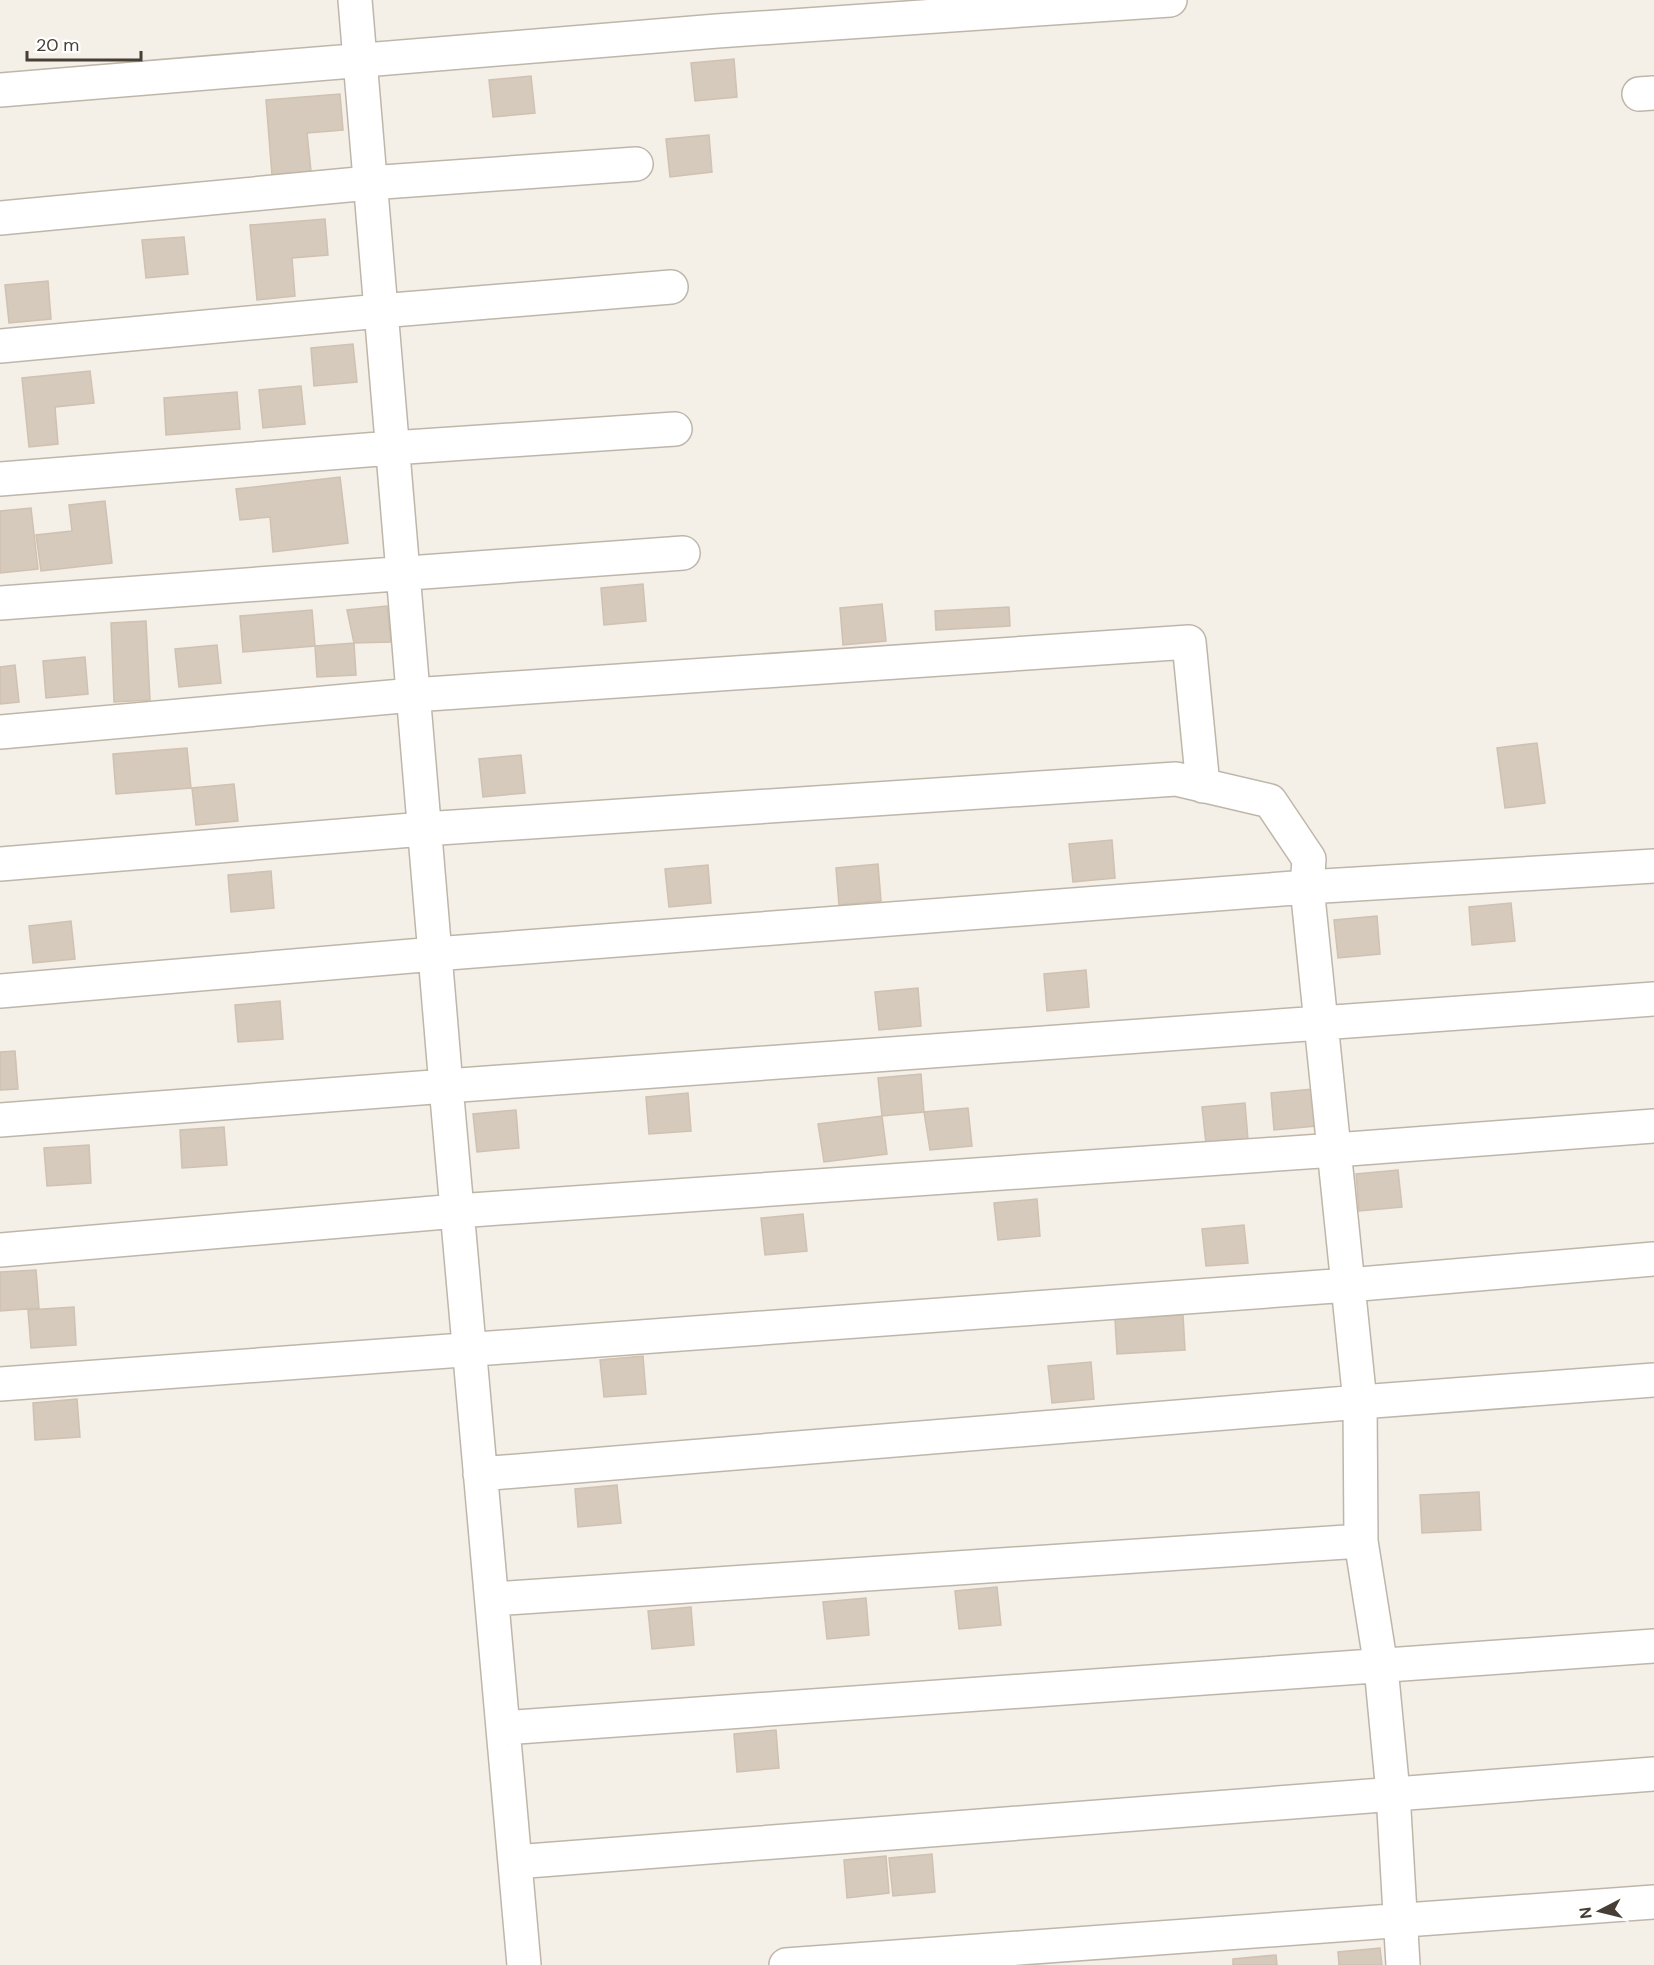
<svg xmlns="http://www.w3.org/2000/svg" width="1654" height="1965" font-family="'DM Sans',sans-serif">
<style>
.building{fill:#d6cabc;stroke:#d0c1b0;stroke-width:1.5}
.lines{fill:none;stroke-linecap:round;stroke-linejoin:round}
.minor-casing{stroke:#bfb6aa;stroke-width:36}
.minor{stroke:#fff;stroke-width:33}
</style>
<rect width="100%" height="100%" fill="#f4efe7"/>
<path class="building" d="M 734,59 L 737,97 L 695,101 L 691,63 Z
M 531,76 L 535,113 L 493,117 L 489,80 Z
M 340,94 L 343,130 L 307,133 L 311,171 L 272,175 L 266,100 Z
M 709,135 L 712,172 L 670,177 L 666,139 Z
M 325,219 L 328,255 L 292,258 L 295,296 L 257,300 L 250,225 Z
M 184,237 L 188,274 L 146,278 L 142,240 Z
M 48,281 L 51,319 L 9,323 L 5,285 Z
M 353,344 L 357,382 L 314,386 L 311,348 Z
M 90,371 L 94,403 L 55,407 L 58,444 L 29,447 L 22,378 Z
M 301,386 L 305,424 L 263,428 L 259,390 Z
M 237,392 L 240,429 L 166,435 L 164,398 Z
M 340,477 L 348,543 L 273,552 L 270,517 L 240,520 L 236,489 Z
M 105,501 L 112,563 L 41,571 L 36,535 L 72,531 L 69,505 Z
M 31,508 L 38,569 L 0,573 L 0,511 Z
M 643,584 L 646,621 L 604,625 L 601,588 Z
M 882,604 L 886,641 L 843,645 L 840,608 Z
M 387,606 L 391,642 L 354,643 L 347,610 Z
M 1009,607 L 1010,626 L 936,630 L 935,611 Z
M 312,610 L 315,646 L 243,652 L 240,616 Z
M 146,621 L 150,700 L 114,702 L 111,623 Z
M 354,643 L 356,675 L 317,677 L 315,646 Z
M 217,645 L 221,683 L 179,687 L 175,649 Z
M 85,657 L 88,694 L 46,698 L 43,661 Z
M 15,665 L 19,702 L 0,704 L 0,667 Z
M 1537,743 L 1545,803 L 1505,808 L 1497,748 Z
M 187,748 L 191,788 L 116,794 L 113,754 Z
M 521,755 L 525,793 L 483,797 L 479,759 Z
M 234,784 L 238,821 L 196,825 L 192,788 Z
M 1112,840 L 1115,878 L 1073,882 L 1069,844 Z
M 878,864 L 881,901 L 839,905 L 836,868 Z
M 708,865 L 711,903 L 669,907 L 665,869 Z
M 271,871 L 274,908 L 231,912 L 228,875 Z
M 1511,903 L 1515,941 L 1472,945 L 1469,907 Z
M 1377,916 L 1380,954 L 1338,958 L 1334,920 Z
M 71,921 L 75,959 L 33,963 L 29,926 Z
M 1086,970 L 1089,1007 L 1047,1011 L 1044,974 Z
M 918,988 L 921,1026 L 879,1030 L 875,992 Z
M 280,1001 L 283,1039 L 238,1042 L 235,1005 Z
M 15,1051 L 18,1089 L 0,1090 L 0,1052 Z
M 921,1074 L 924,1112 L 882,1116 L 878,1078 Z
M 1313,1089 L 1316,1126 L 1274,1130 L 1271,1093 Z
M 688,1093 L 691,1131 L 649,1134 L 646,1097 Z
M 1245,1103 L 1248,1140 L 1206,1144 L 1202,1107 Z
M 968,1108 L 972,1146 L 930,1150 L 924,1112 Z
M 516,1110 L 519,1148 L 477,1152 L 473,1114 Z
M 882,1116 L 887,1154 L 824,1162 L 818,1124 Z
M 224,1127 L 227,1165 L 182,1168 L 180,1130 Z
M 89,1145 L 91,1183 L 47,1186 L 44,1148 Z
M 1398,1170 L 1402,1207 L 1359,1211 L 1356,1174 Z
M 1037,1199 L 1040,1236 L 998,1240 L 994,1203 Z
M 803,1214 L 807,1251 L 765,1255 L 761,1218 Z
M 1244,1225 L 1248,1263 L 1206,1266 L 1202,1229 Z
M 36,1270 L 39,1308 L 0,1311 L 0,1272 Z
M 74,1307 L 76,1345 L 31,1348 L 28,1310 Z
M 1183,1315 L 1185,1350 L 1117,1354 L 1115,1319 Z
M 643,1356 L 646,1394 L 604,1397 L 600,1360 Z
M 1091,1362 L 1094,1399 L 1052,1403 L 1048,1366 Z
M 77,1399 L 80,1437 L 35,1440 L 33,1403 Z
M 617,1485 L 621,1523 L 578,1527 L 575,1489 Z
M 1479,1492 L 1481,1530 L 1422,1533 L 1420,1495 Z
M 997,1587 L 1001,1625 L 959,1629 L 955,1591 Z
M 866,1598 L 869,1635 L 827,1639 L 823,1602 Z
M 691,1607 L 694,1645 L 652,1649 L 648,1611 Z
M 776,1730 L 779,1768 L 737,1772 L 734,1734 Z
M 932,1854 L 935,1892 L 893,1896 L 889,1858 Z
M 886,1856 L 889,1893 L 847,1898 L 844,1860 Z
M 1380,1948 L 1382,1965 L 1339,1965 L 1338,1952 Z
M 1276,1955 L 1277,1965 L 1233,1965 L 1233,1959 Z"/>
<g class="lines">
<g class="minor-casing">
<path id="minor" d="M 355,0 L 446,1086 L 524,1965
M 0,90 L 717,31 L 1170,0
M 1639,94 L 1654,93
M 0,218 L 369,183 L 636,164
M 0,346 L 380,311 L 671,287
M 0,479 L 392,448 L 675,429
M 0,603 L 683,553
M 0,732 L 413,695 L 1189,642 L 1203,786
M 0,864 L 424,829 L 1176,779 L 1270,801 L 1309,859 L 1307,887 L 435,954 L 0,991
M 1654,866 L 1307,887 L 1360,1402 L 1654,1380
M 0,1120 L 446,1086 L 1654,999
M 0,1250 L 457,1211 L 1335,1150 L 1654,1126
M 0,1384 L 1348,1285 L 1654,1259
M 480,1474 L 1360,1402 L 1361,1541 L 492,1599
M 1361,1541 L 1381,1667 L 1393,1793 L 1403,1965
M 503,1728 L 1654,1646
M 515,1862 L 1654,1774
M 786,1965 L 1654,1902"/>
</g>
<use href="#minor" class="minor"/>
</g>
<g transform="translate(1600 1911) rotate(263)" stroke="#ffffff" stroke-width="4.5" paint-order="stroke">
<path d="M0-4.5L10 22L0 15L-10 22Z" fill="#473f36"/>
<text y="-9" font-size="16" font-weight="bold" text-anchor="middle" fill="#473f36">N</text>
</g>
<path d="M27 51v9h114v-9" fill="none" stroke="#473f36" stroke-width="3"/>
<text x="36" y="51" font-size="18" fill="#473f36" stroke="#ffffff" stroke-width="4.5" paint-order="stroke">20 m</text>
</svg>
